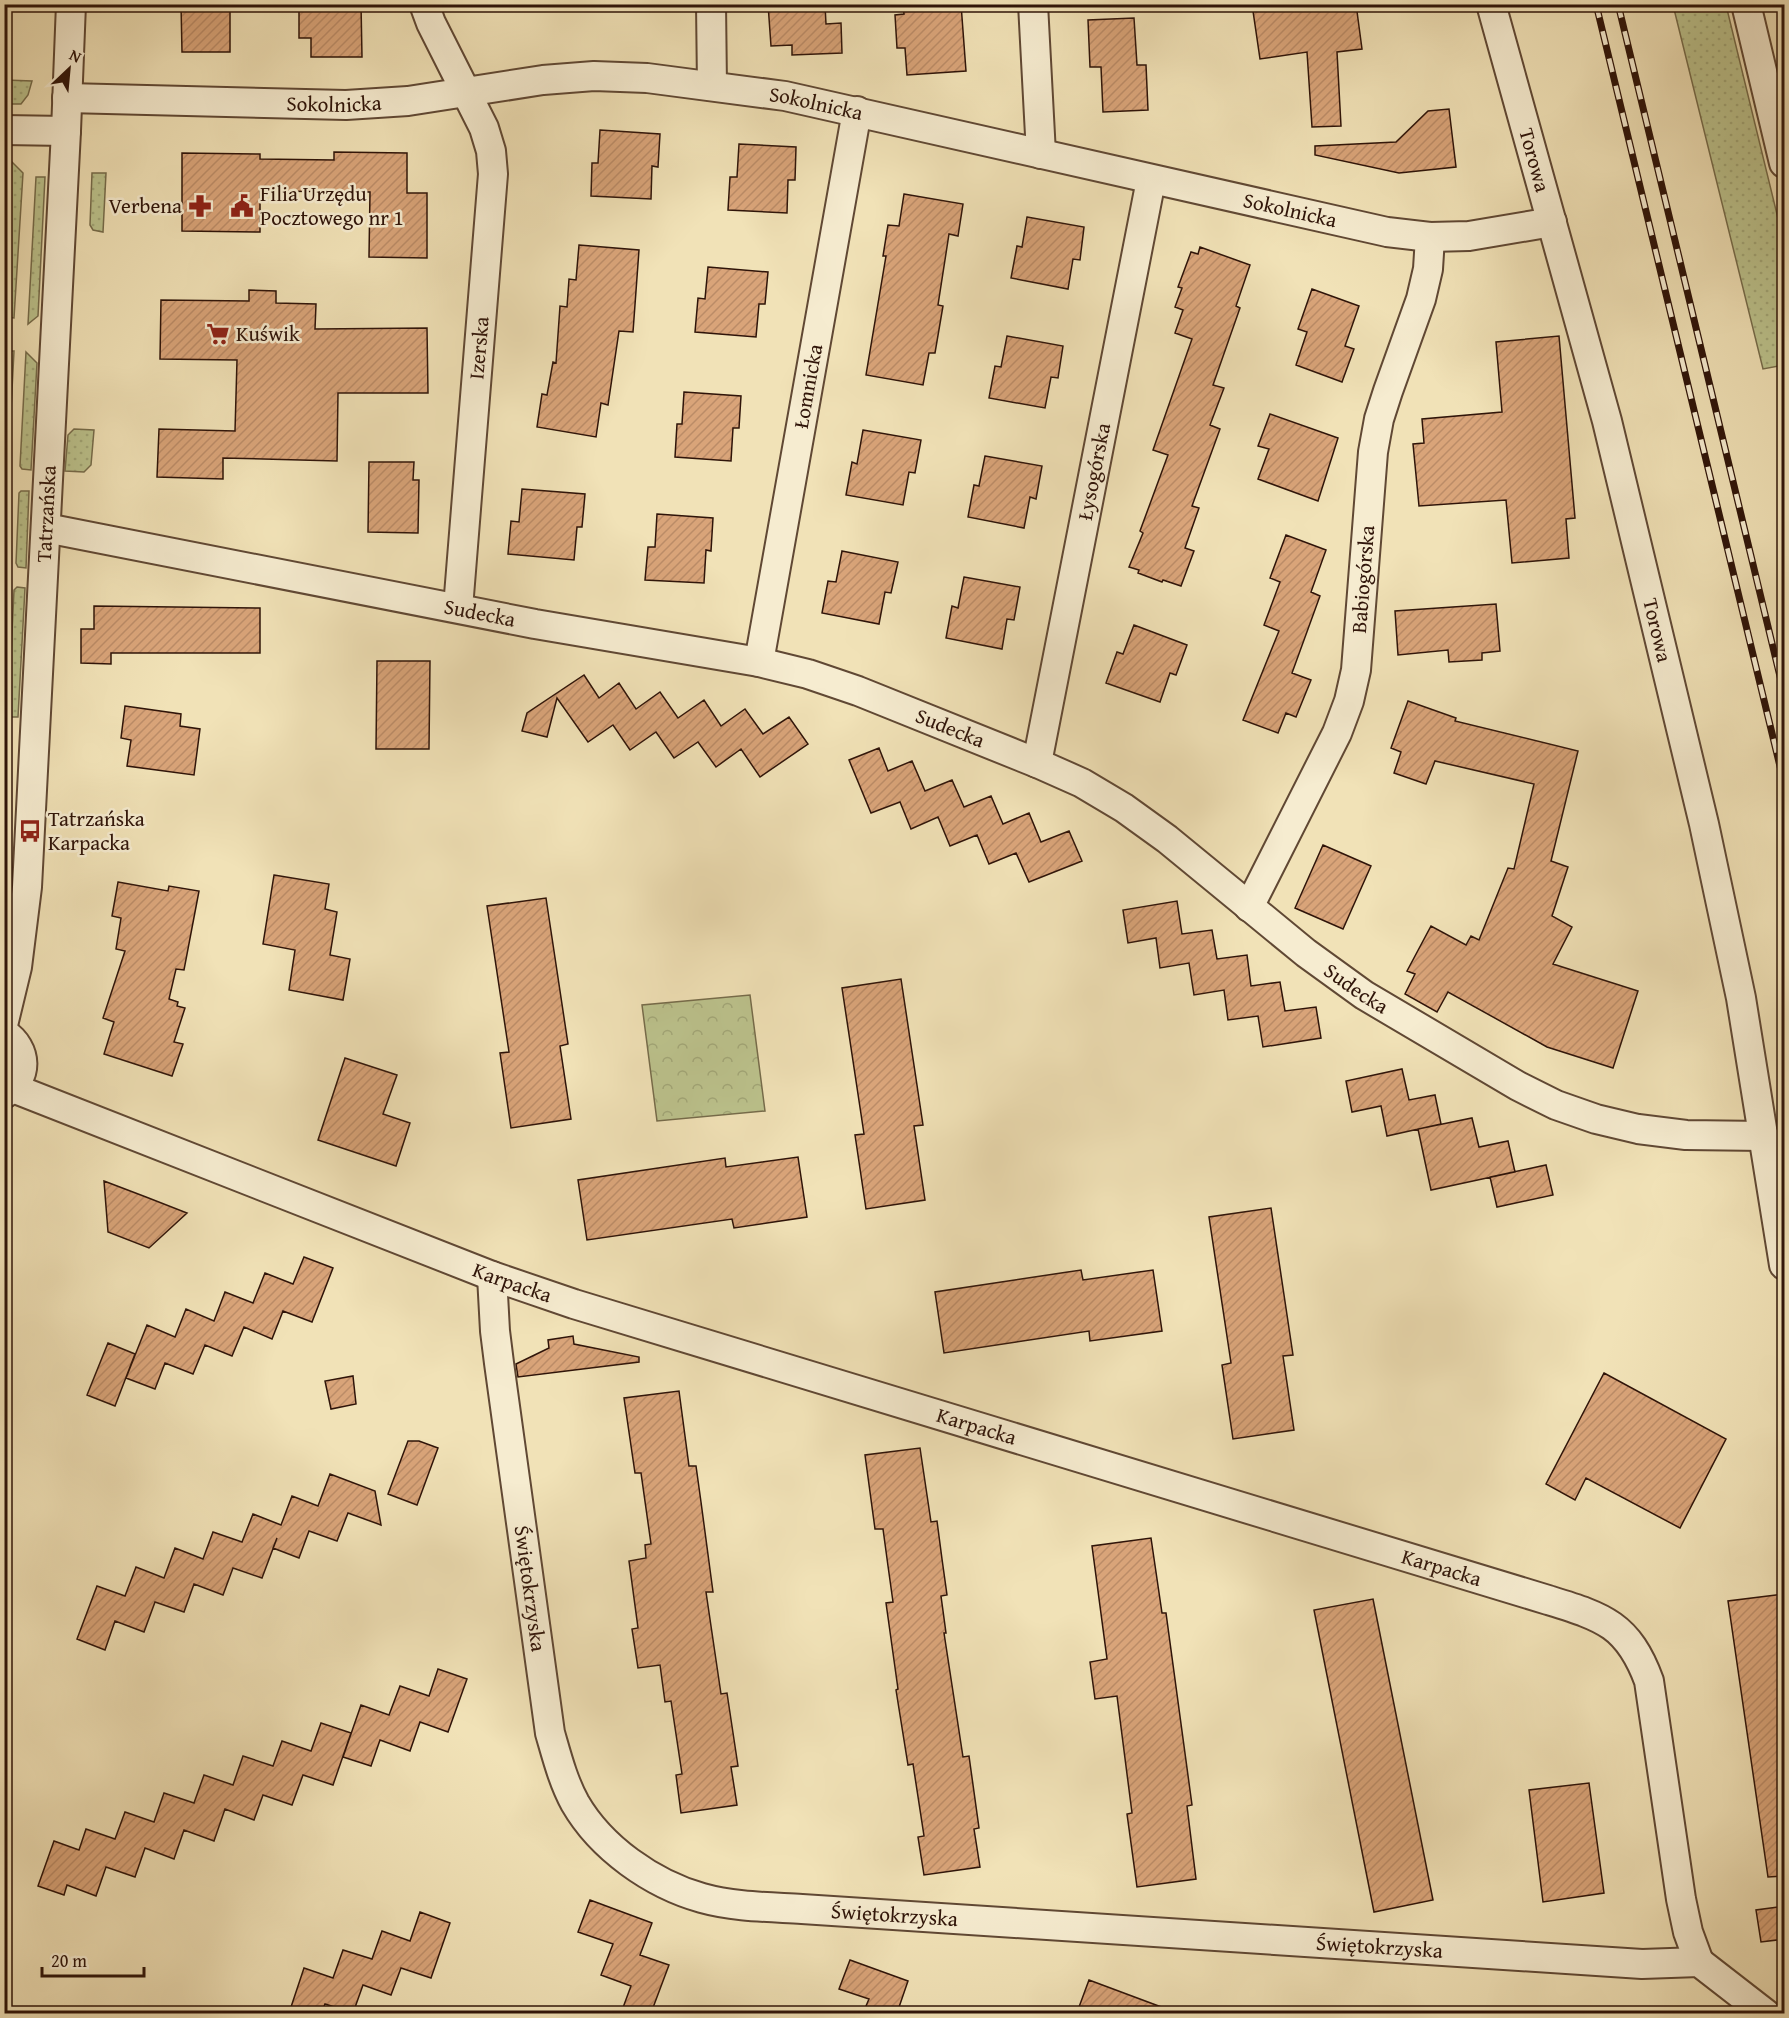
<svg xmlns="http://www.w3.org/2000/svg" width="1789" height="2018" font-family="'Gentium Book Plus',serif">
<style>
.grass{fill:url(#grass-dots);stroke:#766c4b;stroke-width:1.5}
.forest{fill:url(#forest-crowns);stroke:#766c4b;stroke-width:1.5}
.building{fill:url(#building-hatch);stroke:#2f1409;stroke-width:1.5}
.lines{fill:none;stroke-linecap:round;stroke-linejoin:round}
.street-casing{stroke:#604834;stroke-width:32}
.street{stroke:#f6ecd0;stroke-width:28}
.rail-casing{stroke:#2f1409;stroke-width:7}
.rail{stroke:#f6ecd0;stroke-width:4.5;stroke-dasharray:14;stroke-linecap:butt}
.labels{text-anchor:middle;stroke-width:5;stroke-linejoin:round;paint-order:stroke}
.street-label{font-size:21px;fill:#2f1409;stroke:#f6ecd0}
.poi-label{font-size:21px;fill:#2f1409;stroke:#f6ecd0;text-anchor:start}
</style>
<defs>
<pattern id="grass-dots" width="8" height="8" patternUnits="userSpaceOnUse" patternTransform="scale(1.5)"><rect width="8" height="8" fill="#bcc38d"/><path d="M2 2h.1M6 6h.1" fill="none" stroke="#a2a778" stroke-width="1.8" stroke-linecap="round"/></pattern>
<pattern id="forest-crowns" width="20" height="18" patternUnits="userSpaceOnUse" patternTransform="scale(1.5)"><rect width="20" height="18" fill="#bcc38d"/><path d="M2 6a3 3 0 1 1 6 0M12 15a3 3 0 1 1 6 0" fill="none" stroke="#a2a778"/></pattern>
<pattern id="building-hatch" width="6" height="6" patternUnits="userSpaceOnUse" patternTransform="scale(1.5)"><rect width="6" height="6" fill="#d9a479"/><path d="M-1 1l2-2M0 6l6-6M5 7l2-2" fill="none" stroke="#bb8c67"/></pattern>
</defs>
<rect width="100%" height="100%" fill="#f1e2b7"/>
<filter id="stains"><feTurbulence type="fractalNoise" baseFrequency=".00333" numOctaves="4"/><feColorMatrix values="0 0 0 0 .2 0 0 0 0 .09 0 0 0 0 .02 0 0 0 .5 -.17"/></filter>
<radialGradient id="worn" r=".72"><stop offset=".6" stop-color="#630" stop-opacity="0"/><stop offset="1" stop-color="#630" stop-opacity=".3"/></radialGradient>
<path class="grass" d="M 1673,5 L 1726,5 L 1784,243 L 1784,365 L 1763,369 Z
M 5,80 L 32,81 L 28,95 L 21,104 L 9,104 L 9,115 L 5,114 Z
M 4,148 L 9,148 L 9,159 L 23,173 L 14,318 L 5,317 Z
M 92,173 L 106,173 L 103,232 L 93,230 L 90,225 Z
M 36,177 L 45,177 L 38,316 L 28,324 Z
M 4,351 L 14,351 L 5,526 L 4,526 Z
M 26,352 L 37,363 L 31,470 L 22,469 L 20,466 Z
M 74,429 L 94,430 L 91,465 L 84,472 L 65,471 L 68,435 Z
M 21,491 L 29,491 L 26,568 L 18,567 L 16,563 L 19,493 Z
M 17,587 L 25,588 L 18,717 L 8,717 L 14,590 Z"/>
<path class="forest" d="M 750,995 L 765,1111 L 657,1121 L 642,1005 Z"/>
<path class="building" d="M 181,4 L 219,4 L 219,10 L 230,10 L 230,52 L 182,52 Z
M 305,4 L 361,4 L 362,57 L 311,57 L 311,38 L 299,38 L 299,11 L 305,10 Z
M 768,4 L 825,5 L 826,24 L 841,23 L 842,53 L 792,55 L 792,45 L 771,46 Z
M 903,4 L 961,4 L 966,71 L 907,75 L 905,48 L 897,48 L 895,15 L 904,14 Z
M 1297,4 L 1356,4 L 1362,49 L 1337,52 L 1341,126 L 1312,127 L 1307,52 L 1260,59 L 1253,11 Z
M 1134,18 L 1137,65 L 1146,65 L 1148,110 L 1103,112 L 1101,67 L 1090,67 L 1088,20 Z
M 1449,109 L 1456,167 L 1399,173 L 1315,155 L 1315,146 L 1396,142 L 1428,111 Z
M 600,130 L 660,134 L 658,167 L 652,166 L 651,199 L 591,196 L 592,163 L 598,163 Z
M 739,144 L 796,147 L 795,180 L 788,180 L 787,213 L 728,210 L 730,177 L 737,177 Z
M 334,152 L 407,153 L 407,193 L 427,193 L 427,258 L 369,257 L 370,192 L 260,191 L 260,232 L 182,231 L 182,153 L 260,154 L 260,159 L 334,160 Z
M 904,194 L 963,204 L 958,236 L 949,234 L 938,305 L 943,306 L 935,353 L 929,353 L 923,385 L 866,375 L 886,256 L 883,256 L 888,225 L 899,226 Z
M 1027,217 L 1084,227 L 1080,260 L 1073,259 L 1068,289 L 1011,278 L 1017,246 L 1022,247 Z
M 579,245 L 639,250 L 633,332 L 619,331 L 608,405 L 601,403 L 596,437 L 537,427 L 542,394 L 547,395 L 553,362 L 556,363 L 560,306 L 567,307 L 569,279 L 576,280 Z
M 1200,247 L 1250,265 L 1236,306 L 1240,308 L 1213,385 L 1224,388 L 1210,425 L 1220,429 L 1192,506 L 1199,508 L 1185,548 L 1194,551 L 1181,586 L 1163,580 L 1162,582 L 1138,573 L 1139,570 L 1129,567 L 1143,533 L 1140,531 L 1168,455 L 1153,450 L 1192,339 L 1175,333 L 1183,310 L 1175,307 L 1182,288 L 1178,287 L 1191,252 L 1198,254 Z
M 708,267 L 768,272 L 765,304 L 759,304 L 756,337 L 695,332 L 698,298 L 705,299 Z
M 1312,289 L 1359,306 L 1345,346 L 1354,349 L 1342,382 L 1296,365 L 1307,332 L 1298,329 Z
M 249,290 L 276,291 L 276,303 L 316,304 L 315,329 L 427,328 L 428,393 L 338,393 L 337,461 L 223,458 L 223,479 L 157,477 L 159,429 L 235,431 L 237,360 L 160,359 L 161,300 L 249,301 Z
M 1007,336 L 1063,346 L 1058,378 L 1051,377 L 1045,408 L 989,398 L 995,366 L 1001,367 Z
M 1559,336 L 1575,518 L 1566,519 L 1569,558 L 1512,563 L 1506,500 L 1419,506 L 1413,444 L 1424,443 L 1422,419 L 1502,412 L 1496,342 Z
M 684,392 L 741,396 L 739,428 L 733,428 L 731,461 L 675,457 L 677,424 L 682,424 Z
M 1270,414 L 1338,438 L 1318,501 L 1258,479 L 1269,449 L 1258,446 Z
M 863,430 L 921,440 L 915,473 L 909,472 L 903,505 L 846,495 L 852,462 L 857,464 Z
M 985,456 L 1042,466 L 1036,499 L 1030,497 L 1024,528 L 968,517 L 974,485 L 979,486 Z
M 369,462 L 414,462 L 413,480 L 419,480 L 418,533 L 368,532 Z
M 522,489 L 585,494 L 582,527 L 577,527 L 574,560 L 508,554 L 511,521 L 519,522 Z
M 657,514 L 713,518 L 711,551 L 706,550 L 704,583 L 645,580 L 648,547 L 655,547 Z
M 1286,535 L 1326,550 L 1311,592 L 1320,596 L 1292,673 L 1311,680 L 1296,717 L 1286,713 L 1278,733 L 1243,720 L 1279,631 L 1264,625 L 1280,582 L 1270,578 Z
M 842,551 L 898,562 L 891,593 L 885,592 L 879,624 L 822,613 L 828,581 L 836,582 Z
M 964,577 L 1020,587 L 1014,620 L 1007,619 L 1002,649 L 946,638 L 952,606 L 958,608 Z
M 1496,604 L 1500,651 L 1482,653 L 1482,660 L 1449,662 L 1448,650 L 1398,655 L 1395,611 Z
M 94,606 L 260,608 L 260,653 L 111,653 L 111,664 L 81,663 L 81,629 L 94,629 Z
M 1134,625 L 1187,645 L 1176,675 L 1170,673 L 1160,702 L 1106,683 L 1117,652 L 1123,654 Z
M 377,661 L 430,661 L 429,749 L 376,749 Z
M 584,675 L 599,698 L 619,683 L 636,709 L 660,692 L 678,718 L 704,700 L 721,726 L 745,709 L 763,734 L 789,717 L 808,744 L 760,777 L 741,749 L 716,767 L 698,742 L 674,758 L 656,732 L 630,750 L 613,725 L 588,742 L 557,698 L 547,737 L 522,731 L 527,713 Z
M 1408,701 L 1456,718 L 1455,721 L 1578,751 L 1551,861 L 1568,867 L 1552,916 L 1572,927 L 1553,964 L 1638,991 L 1613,1068 L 1547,1047 L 1448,992 L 1437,1012 L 1405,994 L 1415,974 L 1407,971 L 1431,926 L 1466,945 L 1471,936 L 1479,940 L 1508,868 L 1514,869 L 1534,784 L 1435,761 L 1426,784 L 1394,773 L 1401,752 L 1391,748 Z
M 125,706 L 181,714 L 180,726 L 200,729 L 194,775 L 127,766 L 131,740 L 121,738 Z
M 879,748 L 888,771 L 912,761 L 925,791 L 952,780 L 964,807 L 991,796 L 1003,824 L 1029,813 L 1041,842 L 1069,831 L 1082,861 L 1029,882 L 1016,853 L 989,864 L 977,835 L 950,846 L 938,817 L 911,829 L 900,802 L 871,813 L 849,760 Z
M 1323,845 L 1371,866 L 1343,929 L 1295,908 Z
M 274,875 L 329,884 L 325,909 L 337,912 L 330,955 L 350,959 L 343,1000 L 289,990 L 295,950 L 263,944 Z
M 118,882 L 168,891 L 169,886 L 199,891 L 184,970 L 176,969 L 169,999 L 178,1002 L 177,1006 L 185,1008 L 174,1042 L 183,1044 L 172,1076 L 104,1054 L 114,1022 L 103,1018 L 125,951 L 116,949 L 121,918 L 112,916 Z
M 546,898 L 568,1044 L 560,1046 L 571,1119 L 511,1128 L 500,1053 L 509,1052 L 487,906 Z
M 1177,901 L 1182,934 L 1212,930 L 1217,959 L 1247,955 L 1251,986 L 1280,982 L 1285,1011 L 1316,1007 L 1321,1038 L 1263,1047 L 1258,1016 L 1228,1020 L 1224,990 L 1194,995 L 1189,963 L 1160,968 L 1156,938 L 1128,943 L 1123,910 Z
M 901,979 L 923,1125 L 914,1126 L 925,1200 L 866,1209 L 855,1135 L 864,1134 L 842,988 Z
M 345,1058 L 397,1075 L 383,1114 L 410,1123 L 396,1166 L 318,1140 Z
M 1402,1069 L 1409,1100 L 1435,1095 L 1441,1124 L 1387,1136 L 1381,1106 L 1352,1112 L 1346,1081 Z
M 1472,1118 L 1479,1147 L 1508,1141 L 1515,1172 L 1431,1190 L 1418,1129 Z
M 798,1157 L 807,1217 L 734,1228 L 732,1219 L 587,1240 L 578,1180 L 725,1158 L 726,1167 Z
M 1546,1165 L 1553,1195 L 1497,1207 L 1490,1177 Z
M 104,1181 L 146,1197 L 187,1213 L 149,1248 L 108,1232 Z
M 1271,1208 L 1293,1355 L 1283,1356 L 1294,1430 L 1233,1439 L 1222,1365 L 1231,1363 L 1209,1217 Z
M 304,1257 L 333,1268 L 312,1322 L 283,1311 L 272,1339 L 244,1327 L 232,1356 L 205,1345 L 193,1374 L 165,1363 L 155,1389 L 126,1378 L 147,1325 L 175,1337 L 186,1309 L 214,1321 L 225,1292 L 253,1303 L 265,1273 L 293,1284 Z
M 1081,1270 L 1083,1280 L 1153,1270 L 1162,1331 L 1090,1341 L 1089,1331 L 944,1353 L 935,1292 Z
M 573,1336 L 574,1344 L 639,1357 L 639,1362 L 518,1377 L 516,1364 L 549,1348 L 548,1340 Z
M 108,1343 L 135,1354 L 115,1406 L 87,1395 Z
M 1604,1373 L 1726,1439 L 1680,1528 L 1586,1478 L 1575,1500 L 1546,1484 Z
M 353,1376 L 356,1404 L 331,1409 L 325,1381 Z
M 679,1391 L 689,1466 L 696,1466 L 701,1502 L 713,1592 L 706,1592 L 721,1694 L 727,1693 L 738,1766 L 731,1767 L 737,1805 L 681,1813 L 676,1775 L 682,1774 L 671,1701 L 665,1702 L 660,1665 L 638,1668 L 632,1629 L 638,1628 L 629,1561 L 646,1558 L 645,1545 L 651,1544 L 641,1473 L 635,1473 L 624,1398 Z
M 408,1441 L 419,1441 L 438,1448 L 417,1505 L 388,1494 Z
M 920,1448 L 931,1522 L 937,1521 L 942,1559 L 947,1595 L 941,1596 L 946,1633 L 944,1633 L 963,1757 L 969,1756 L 979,1828 L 974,1829 L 980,1867 L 924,1875 L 918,1837 L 924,1836 L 913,1764 L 908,1765 L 896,1690 L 898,1689 L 886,1603 L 893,1602 L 888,1566 L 883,1529 L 875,1529 L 865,1455 Z
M 330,1474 L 375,1491 L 381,1525 L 348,1513 L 337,1541 L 309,1531 L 299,1558 L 273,1548 L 277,1538 L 262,1578 L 233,1568 L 223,1595 L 194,1584 L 184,1612 L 155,1602 L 144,1632 L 115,1621 L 105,1650 L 77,1639 L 97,1586 L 125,1596 L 136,1567 L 164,1578 L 175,1548 L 203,1559 L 213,1532 L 242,1542 L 253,1514 L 281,1525 L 292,1496 L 318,1506 Z
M 1151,1538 L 1162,1613 L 1166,1613 L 1192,1805 L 1187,1806 L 1196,1879 L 1137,1887 L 1127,1814 L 1132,1813 L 1117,1696 L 1095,1699 L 1090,1662 L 1107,1659 L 1092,1546 Z
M 1785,1594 L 1785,1876 L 1768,1877 L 1728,1601 Z
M 1373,1599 L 1433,1900 L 1374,1912 L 1314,1610 Z
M 438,1669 L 467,1679 L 448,1732 L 420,1722 L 410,1751 L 380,1740 L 371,1766 L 343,1757 L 361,1705 L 389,1715 L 400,1686 L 429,1696 Z
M 321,1723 L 351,1733 L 333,1785 L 303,1775 L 292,1805 L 263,1795 L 254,1820 L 225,1809 L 214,1841 L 184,1830 L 174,1859 L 145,1848 L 135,1877 L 106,1867 L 96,1896 L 67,1885 L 64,1895 L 38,1886 L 54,1841 L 79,1850 L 86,1829 L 115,1839 L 125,1812 L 154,1822 L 164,1793 L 194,1803 L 204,1775 L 233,1785 L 243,1756 L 273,1766 L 282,1741 L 311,1751 Z
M 1589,1783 L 1604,1893 L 1543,1902 L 1529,1790 Z
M 590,1900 L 652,1923 L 640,1955 L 669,1965 L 651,2013 L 621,2013 L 631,1986 L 601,1975 L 613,1944 L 578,1932 Z
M 1785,1906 L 1785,1939 L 1761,1942 L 1756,1910 Z
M 420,1912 L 450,1923 L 431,1978 L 401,1968 L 391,1995 L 363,1985 L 353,2013 L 325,2004 L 321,2013 L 289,2013 L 304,1968 L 333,1978 L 343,1950 L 372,1959 L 382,1931 L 410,1941 Z
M 850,1960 L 908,1981 L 897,2013 L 863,2013 L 869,1999 L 839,1989 Z
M 1089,1980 L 1172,2011 L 1171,2013 L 1097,2013 L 1079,2007 Z"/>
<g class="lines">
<g class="street-casing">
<g id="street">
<path d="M 424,4 L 431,23 L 484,128 L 491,151 L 493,174 L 458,608"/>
<path d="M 711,4 L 712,86"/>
<path d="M 1033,4 L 1041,154"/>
<path id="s1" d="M 1491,4 L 1607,421 L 1704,824 L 1741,998 L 1784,1265"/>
<path d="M 1746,4 L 1784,163"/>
<path id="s2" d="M 67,98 L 346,105 L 408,101 L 543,80 L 594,76 L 647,78 L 785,96 L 1387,232 L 1430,237 L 1469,236 L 1552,222"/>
<path d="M 4,130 L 66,131"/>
<path id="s3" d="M 46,528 L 535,624 L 759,662 L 808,674 L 858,691 L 1037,763 L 1082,783 L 1124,808 L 1167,839 L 1306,953 L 1364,995 L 1518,1086 L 1556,1105 L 1596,1119 L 1638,1129 L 1686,1135 L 1764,1136"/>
<path id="s4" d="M 759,662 L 857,111"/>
<path id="s5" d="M 1037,763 L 1151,180"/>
<path id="s6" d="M 1249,907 L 1337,733 L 1349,701 L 1356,670 L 1373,452 L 1379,419 L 1388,391 L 1421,299 L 1428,269 L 1430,237"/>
<path id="s7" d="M 4,1021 L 17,967 L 27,887 L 66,131 L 71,4"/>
<path d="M 4,1033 C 28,1049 29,1078 4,1094"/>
<path id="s8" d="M 13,1088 L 492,1276 L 574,1304 L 1548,1600 C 1603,1617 1628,1624 1649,1681 L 1681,1899 L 1688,1932 L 1699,1962"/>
<path id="s9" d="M 492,1276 L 495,1331 L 499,1363 L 550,1733 C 557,1757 563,1781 575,1803 C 601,1848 652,1884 702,1898 C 734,1907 769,1907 802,1909 L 1642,1964 L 1699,1962 L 1766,2014"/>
</g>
</g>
<use href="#street" class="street"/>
<g class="rail-casing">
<path id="rail" d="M 1596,4 L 1784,783
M 1618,4 L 1784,693"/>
</g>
<use href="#rail" class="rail"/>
</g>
<defs>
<g id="pharmacy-bare" transform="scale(1.8)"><path d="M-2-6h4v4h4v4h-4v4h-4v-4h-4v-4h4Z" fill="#8f2418" stroke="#f6ecd0" stroke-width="2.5" paint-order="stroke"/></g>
<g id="civic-bare" transform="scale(1.8)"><path d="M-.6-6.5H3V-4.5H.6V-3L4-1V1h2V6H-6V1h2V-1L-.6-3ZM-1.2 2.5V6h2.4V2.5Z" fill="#8f2418" stroke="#f6ecd0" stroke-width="2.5" paint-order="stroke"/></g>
<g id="supermarket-bare" transform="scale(1.8)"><path d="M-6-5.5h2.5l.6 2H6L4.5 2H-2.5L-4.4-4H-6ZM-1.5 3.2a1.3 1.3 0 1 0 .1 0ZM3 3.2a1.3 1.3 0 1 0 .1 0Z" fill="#8f2418" stroke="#f6ecd0" stroke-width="2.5" paint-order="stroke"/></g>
<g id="bus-bare" transform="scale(1.8)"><path d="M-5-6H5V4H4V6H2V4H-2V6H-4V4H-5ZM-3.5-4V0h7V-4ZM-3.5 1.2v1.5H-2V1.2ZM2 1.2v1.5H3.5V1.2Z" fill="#8f2418" stroke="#f6ecd0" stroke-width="2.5" paint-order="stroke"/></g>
</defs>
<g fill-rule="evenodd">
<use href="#pharmacy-bare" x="200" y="206"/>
<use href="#civic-bare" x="242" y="206"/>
<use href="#supermarket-bare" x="218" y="334"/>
<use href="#bus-bare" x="30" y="831"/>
</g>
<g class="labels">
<g class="street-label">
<text dy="7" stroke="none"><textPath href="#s2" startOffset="267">Sokolnicka</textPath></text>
<text dy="7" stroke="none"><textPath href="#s2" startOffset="753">Sokolnicka</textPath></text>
<text dy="7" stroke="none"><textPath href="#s1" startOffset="162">Torowa</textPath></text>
<text dy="7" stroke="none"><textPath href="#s2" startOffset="1239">Sokolnicka</textPath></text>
<text transform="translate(479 348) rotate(-85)" y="7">Izerska</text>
<text dy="7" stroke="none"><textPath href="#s4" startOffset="280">Łomnicka</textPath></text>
<text dy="7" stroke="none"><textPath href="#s5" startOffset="297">Łysogórska</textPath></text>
<text dy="7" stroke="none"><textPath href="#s7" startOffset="510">Tatrzańska</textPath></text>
<text dy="7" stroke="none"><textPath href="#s6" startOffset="352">Babiogórska</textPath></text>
<text dy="7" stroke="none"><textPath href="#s3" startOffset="442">Sudecka</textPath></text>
<text dy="7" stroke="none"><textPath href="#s1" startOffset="648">Torowa</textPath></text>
<text dy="7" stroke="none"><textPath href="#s3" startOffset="928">Sudecka</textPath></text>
<text dy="7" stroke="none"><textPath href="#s3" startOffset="1414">Sudecka</textPath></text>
<text dy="7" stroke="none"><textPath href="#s8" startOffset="536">Karpacka</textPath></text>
<text dy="7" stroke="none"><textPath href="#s8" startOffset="1022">Karpacka</textPath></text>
<text dy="7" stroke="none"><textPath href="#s8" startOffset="1508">Karpacka</textPath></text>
<text dy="7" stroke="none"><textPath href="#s9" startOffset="315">Świętokrzyska</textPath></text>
<text dy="7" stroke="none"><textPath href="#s9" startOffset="891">Świętokrzyska</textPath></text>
<text dy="7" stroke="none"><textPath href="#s9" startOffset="1377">Świętokrzyska</textPath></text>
</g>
<g class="poi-label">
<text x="260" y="201">Filia Urzędu<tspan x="260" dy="24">Pocztowego nr 1</tspan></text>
<text x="182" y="213" text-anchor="end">Verbena</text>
<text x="236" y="341">Kuświk</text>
<text x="48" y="826">Tatrzańska<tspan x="48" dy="24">Karpacka</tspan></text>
</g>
</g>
<rect width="1789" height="2018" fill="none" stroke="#f1e2b7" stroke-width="24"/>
<rect x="6" y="6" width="1777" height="2006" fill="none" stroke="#2f1409" stroke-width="3"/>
<rect x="12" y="12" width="1765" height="1994" fill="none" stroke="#2f1409" stroke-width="1.5"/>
<g transform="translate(69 69) rotate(26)" stroke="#f6ecd0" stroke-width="4.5" paint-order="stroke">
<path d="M0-4.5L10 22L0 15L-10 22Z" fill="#2f1409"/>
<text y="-9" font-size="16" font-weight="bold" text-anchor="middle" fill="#2f1409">N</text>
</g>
<path d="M42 1967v9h102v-9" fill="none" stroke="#2f1409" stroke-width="3"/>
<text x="51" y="1967" font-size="18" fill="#2f1409" stroke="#f6ecd0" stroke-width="4.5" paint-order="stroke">20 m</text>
<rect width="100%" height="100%" filter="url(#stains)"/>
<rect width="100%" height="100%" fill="url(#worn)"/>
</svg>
